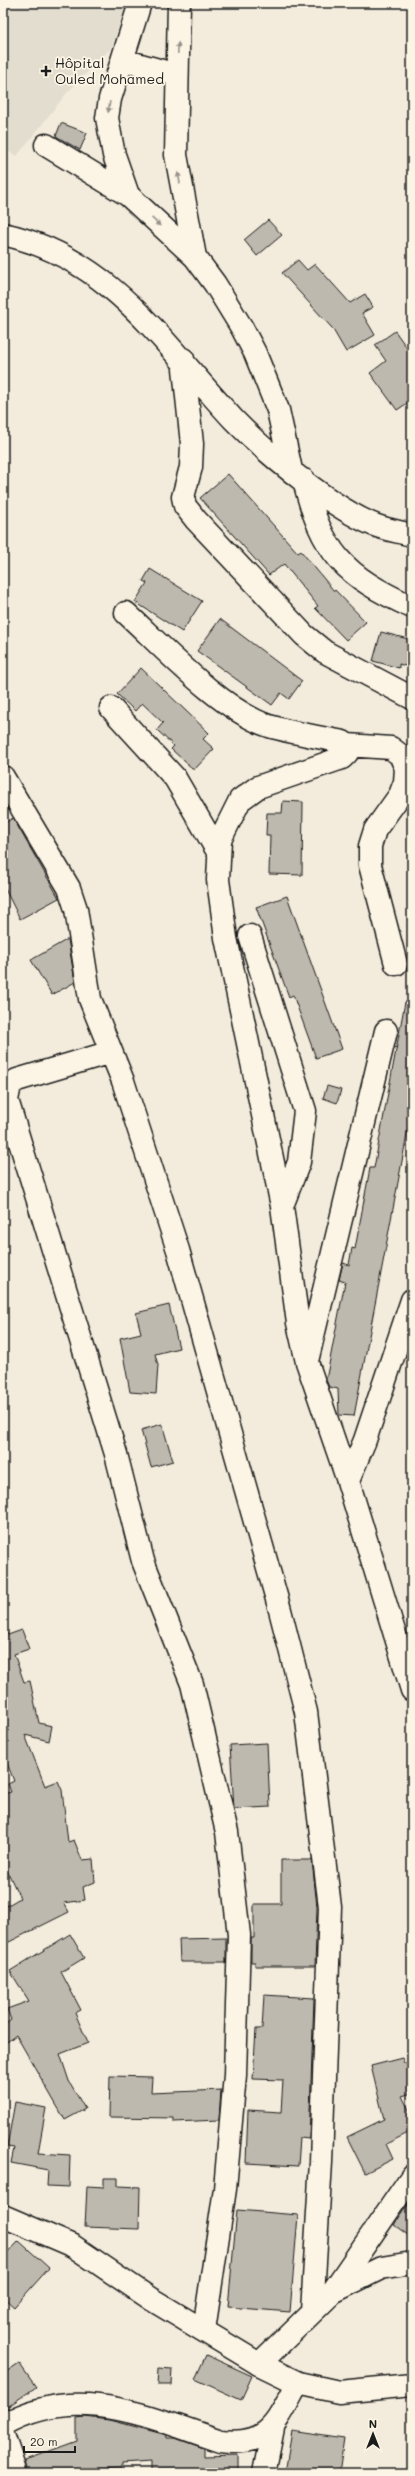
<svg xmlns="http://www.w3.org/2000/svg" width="415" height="2476" font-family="Mali,sans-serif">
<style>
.built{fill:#e3ddcf}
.building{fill:#beb9ae;stroke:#1c1c1c}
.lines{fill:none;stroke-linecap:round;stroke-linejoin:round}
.minor-casing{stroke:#1c1c1c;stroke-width:25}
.major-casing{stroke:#1c1c1c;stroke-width:25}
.minor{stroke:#fcf5e5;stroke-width:22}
.major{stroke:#fcf5e5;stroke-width:22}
.oneway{fill:#97938b}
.poi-dot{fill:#1c1c1c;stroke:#fcf5e5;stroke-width:1.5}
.labels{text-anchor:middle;stroke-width:3.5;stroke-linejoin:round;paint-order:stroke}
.poi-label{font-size:14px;fill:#1c1c1c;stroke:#fcf5e5;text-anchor:start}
</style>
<rect width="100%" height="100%" fill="#f3ecdd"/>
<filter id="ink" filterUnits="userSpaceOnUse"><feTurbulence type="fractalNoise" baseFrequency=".025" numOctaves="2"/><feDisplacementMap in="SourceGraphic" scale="8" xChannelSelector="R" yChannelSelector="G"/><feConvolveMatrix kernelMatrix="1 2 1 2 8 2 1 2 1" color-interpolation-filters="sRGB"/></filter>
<g filter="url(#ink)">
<path class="built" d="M 3,3 L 128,3 L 111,48 L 66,94 L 17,156 L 3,149 Z"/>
<path class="building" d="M 61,123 L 87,133 L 80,150 L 56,136 Z
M 268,220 L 282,235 L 257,256 L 244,240 Z
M 298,260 L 307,270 L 315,264 L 350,303 L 365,294 L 373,307 L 362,313 L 375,335 L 346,352 L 332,328 L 282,273 Z
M 395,331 L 412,355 L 412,400 L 397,410 L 370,373 L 386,361 L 375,345 Z
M 228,474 L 298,553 L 301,551 L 334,591 L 335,590 L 366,622 L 346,640 L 315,608 L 318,606 L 284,564 L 269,575 L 200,498 Z
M 150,569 L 202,601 L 182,632 L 135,602 L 147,583 L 143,581 Z
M 220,619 L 302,681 L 289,699 L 281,693 L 272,705 L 197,651 Z
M 381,632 L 412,640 L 412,668 L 399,664 L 399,668 L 373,661 Z
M 141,668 L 209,733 L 203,739 L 214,749 L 194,770 L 171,749 L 174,746 L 157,730 L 163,723 L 142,703 L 135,711 L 117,694 Z
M 283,801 L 303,802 L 302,875 L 269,874 L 270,835 L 266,835 L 267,813 L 282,813 Z
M 13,818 L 59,898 L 20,919 L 3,885 L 3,824 Z
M 287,896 L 342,1049 L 316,1058 L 293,995 L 289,997 L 256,907 Z
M 68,939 L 75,982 L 52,995 L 31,960 Z
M 405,1002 L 412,1002 L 412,1108 L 354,1416 L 339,1415 L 338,1389 L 329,1387 L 326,1380 L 345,1282 L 339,1280 L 343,1263 L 349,1265 L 352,1248 L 355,1249 L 370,1168 L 374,1168 Z
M 327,1086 L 341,1090 L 337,1103 L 323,1098 Z
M 169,1305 L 179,1348 L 155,1354 L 158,1365 L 156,1394 L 130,1392 L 120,1338 L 141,1333 L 136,1313 Z
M 162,1424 L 173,1461 L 151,1467 L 141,1430 Z
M 3,1627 L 8,1635 L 22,1630 L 29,1649 L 14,1654 L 24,1682 L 30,1681 L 39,1723 L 52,1726 L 49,1741 L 25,1735 L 45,1786 L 58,1781 L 62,1790 L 68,1842 L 74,1840 L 82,1860 L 93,1859 L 95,1882 L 83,1887 L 85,1900 L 64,1903 L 69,1912 L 3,1945 L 3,1908 L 20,1898 L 3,1862 L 3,1794 L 11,1792 L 8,1784 L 14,1781 L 3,1753 Z
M 267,1743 L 270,1807 L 234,1809 L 230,1745 Z
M 281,1860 L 312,1860 L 317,1907 L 315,1966 L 255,1966 L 255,1962 L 251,1962 L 251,1938 L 254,1938 L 254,1904 L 281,1904 Z
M 70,1934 L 84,1958 L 61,1972 L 81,2010 L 75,2013 L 88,2043 L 60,2054 L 69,2081 L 85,2109 L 65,2120 L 16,2035 L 3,2045 L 3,2026 L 11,2020 L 7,2009 L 29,2001 L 10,1971 Z
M 226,1938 L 226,1962 L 180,1962 L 179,1939 Z
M 264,1995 L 314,1998 L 309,2139 L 300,2138 L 298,2166 L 246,2163 L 248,2110 L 281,2112 L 283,2080 L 253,2079 L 256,2029 L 262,2029 Z
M 402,2058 L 404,2063 L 412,2063 L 412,2093 L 402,2096 L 412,2116 L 412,2131 L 386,2144 L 393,2159 L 365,2173 L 347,2137 L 384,2119 L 371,2066 Z
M 110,2076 L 152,2077 L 151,2093 L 221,2090 L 219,2120 L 174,2122 L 174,2118 L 109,2117 Z
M 15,2102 L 46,2108 L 38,2153 L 70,2155 L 69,2187 L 47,2186 L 48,2170 L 11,2163 L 14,2148 L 7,2147 Z
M 104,2178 L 118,2178 L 118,2186 L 140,2187 L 139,2229 L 85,2227 L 87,2186 L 104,2187 Z
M 412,2199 L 412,2238 L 394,2225 Z
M 237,2210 L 298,2215 L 290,2312 L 228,2307 Z
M 19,2241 L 49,2268 L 14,2307 L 3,2297 L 3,2258 Z
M 206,2355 L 252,2376 L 241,2400 L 195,2379 Z
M 19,2363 L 36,2387 L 3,2410 L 3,2374 Z
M 159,2368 L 172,2369 L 171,2385 L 158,2385 Z
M 85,2417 L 110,2420 L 163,2434 L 167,2436 L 167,2438 L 175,2438 L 204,2448 L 204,2456 L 238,2455 L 238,2473 L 150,2473 L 150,2462 L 122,2464 L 122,2468 L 96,2469 L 97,2473 L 28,2473 L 25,2460 L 77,2441 L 77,2418 Z
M 292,2431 L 344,2439 L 339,2473 L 285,2473 Z"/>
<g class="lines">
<g class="minor-casing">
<path id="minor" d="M 140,3 L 110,99 L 107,118 L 114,155 L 128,195 L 195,257 L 215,284 L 242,328 L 255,353 L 278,410 L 291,470
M 179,3 L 176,155 L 195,257
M 123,60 L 177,75
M 46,145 L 128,195
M 3,234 C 112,258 163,344 234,420 C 266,453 334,510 377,526 C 388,530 400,532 412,535
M 183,359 L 192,444 L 191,467 L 183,497 L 185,506 L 196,520 L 304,635 L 325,652 L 412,698
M 304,480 C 322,553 344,576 412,607
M 126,613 C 164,648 221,710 269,726 C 293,733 318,737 343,742 L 347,745 L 347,753 L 342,758 L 258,787 L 240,800 L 220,840 L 218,880 L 226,938 L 282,1206 L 298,1323 L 307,1362 L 348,1481 L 412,1690
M 111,708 L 175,778 L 218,852
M 347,745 L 391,748 L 400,755 L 406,768 L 405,782 L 400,795 L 375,830 L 370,846 L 370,865 L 396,964
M 3,777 L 69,888 L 76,909 L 90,999 L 123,1081 L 178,1250 L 280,1610 L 306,1712 L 330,1907 L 321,2162 L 312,2312
M 250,936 L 305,1111 L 299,1162 L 282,1206
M 111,1052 L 17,1080 L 10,1085 L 7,1100 L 116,1454 L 143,1561 L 192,1684 L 227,1832 L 239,1935 L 235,2075 L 225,2189 L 204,2330
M 308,1357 L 386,1031
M 348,1481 L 365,1440 L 412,1300
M 333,2291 L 412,2176
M 259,2364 L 333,2292 L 381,2268 L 412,2263
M 3,2425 C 77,2382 148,2417 221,2441 C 271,2447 277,2420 298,2383
M 3,2435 L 16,2473
M 264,2473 L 273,2428"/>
</g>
<g class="major-casing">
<path id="major" d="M 3,2216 L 73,2246 L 151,2299 L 259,2364 L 298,2383 L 339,2392 L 412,2385"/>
</g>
<use href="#minor" class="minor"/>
<use href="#major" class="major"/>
</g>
<defs><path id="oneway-solid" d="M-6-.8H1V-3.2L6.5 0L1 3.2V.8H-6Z"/></defs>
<g class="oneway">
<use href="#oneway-solid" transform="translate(178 48) rotate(-88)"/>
<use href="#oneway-solid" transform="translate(109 107) rotate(99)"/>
<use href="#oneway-solid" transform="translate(179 178) rotate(-101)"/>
<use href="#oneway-solid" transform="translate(156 222) rotate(43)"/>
</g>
</g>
<path class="poi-dot" d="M44 65h4v4h4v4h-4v4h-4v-4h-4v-4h4z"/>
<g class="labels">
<g class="poi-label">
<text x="55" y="68">Hôpital<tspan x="55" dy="16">Ouled Mohamed</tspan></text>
</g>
</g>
<rect width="415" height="2476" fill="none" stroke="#fcf5e5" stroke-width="16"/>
<rect x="8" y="8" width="399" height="2460" fill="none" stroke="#1c1c1c" stroke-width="1.5" filter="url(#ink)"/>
<g transform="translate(373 2434)" stroke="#fcf5e5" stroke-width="3" paint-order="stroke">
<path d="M0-3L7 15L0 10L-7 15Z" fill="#1c1c1c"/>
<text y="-6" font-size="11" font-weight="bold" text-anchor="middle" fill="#1c1c1c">N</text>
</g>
<path d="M24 2446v6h51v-6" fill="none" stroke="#1c1c1c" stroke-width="2"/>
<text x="30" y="2446" font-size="12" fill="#1c1c1c" stroke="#fcf5e5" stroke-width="3" paint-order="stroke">20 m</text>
</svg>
